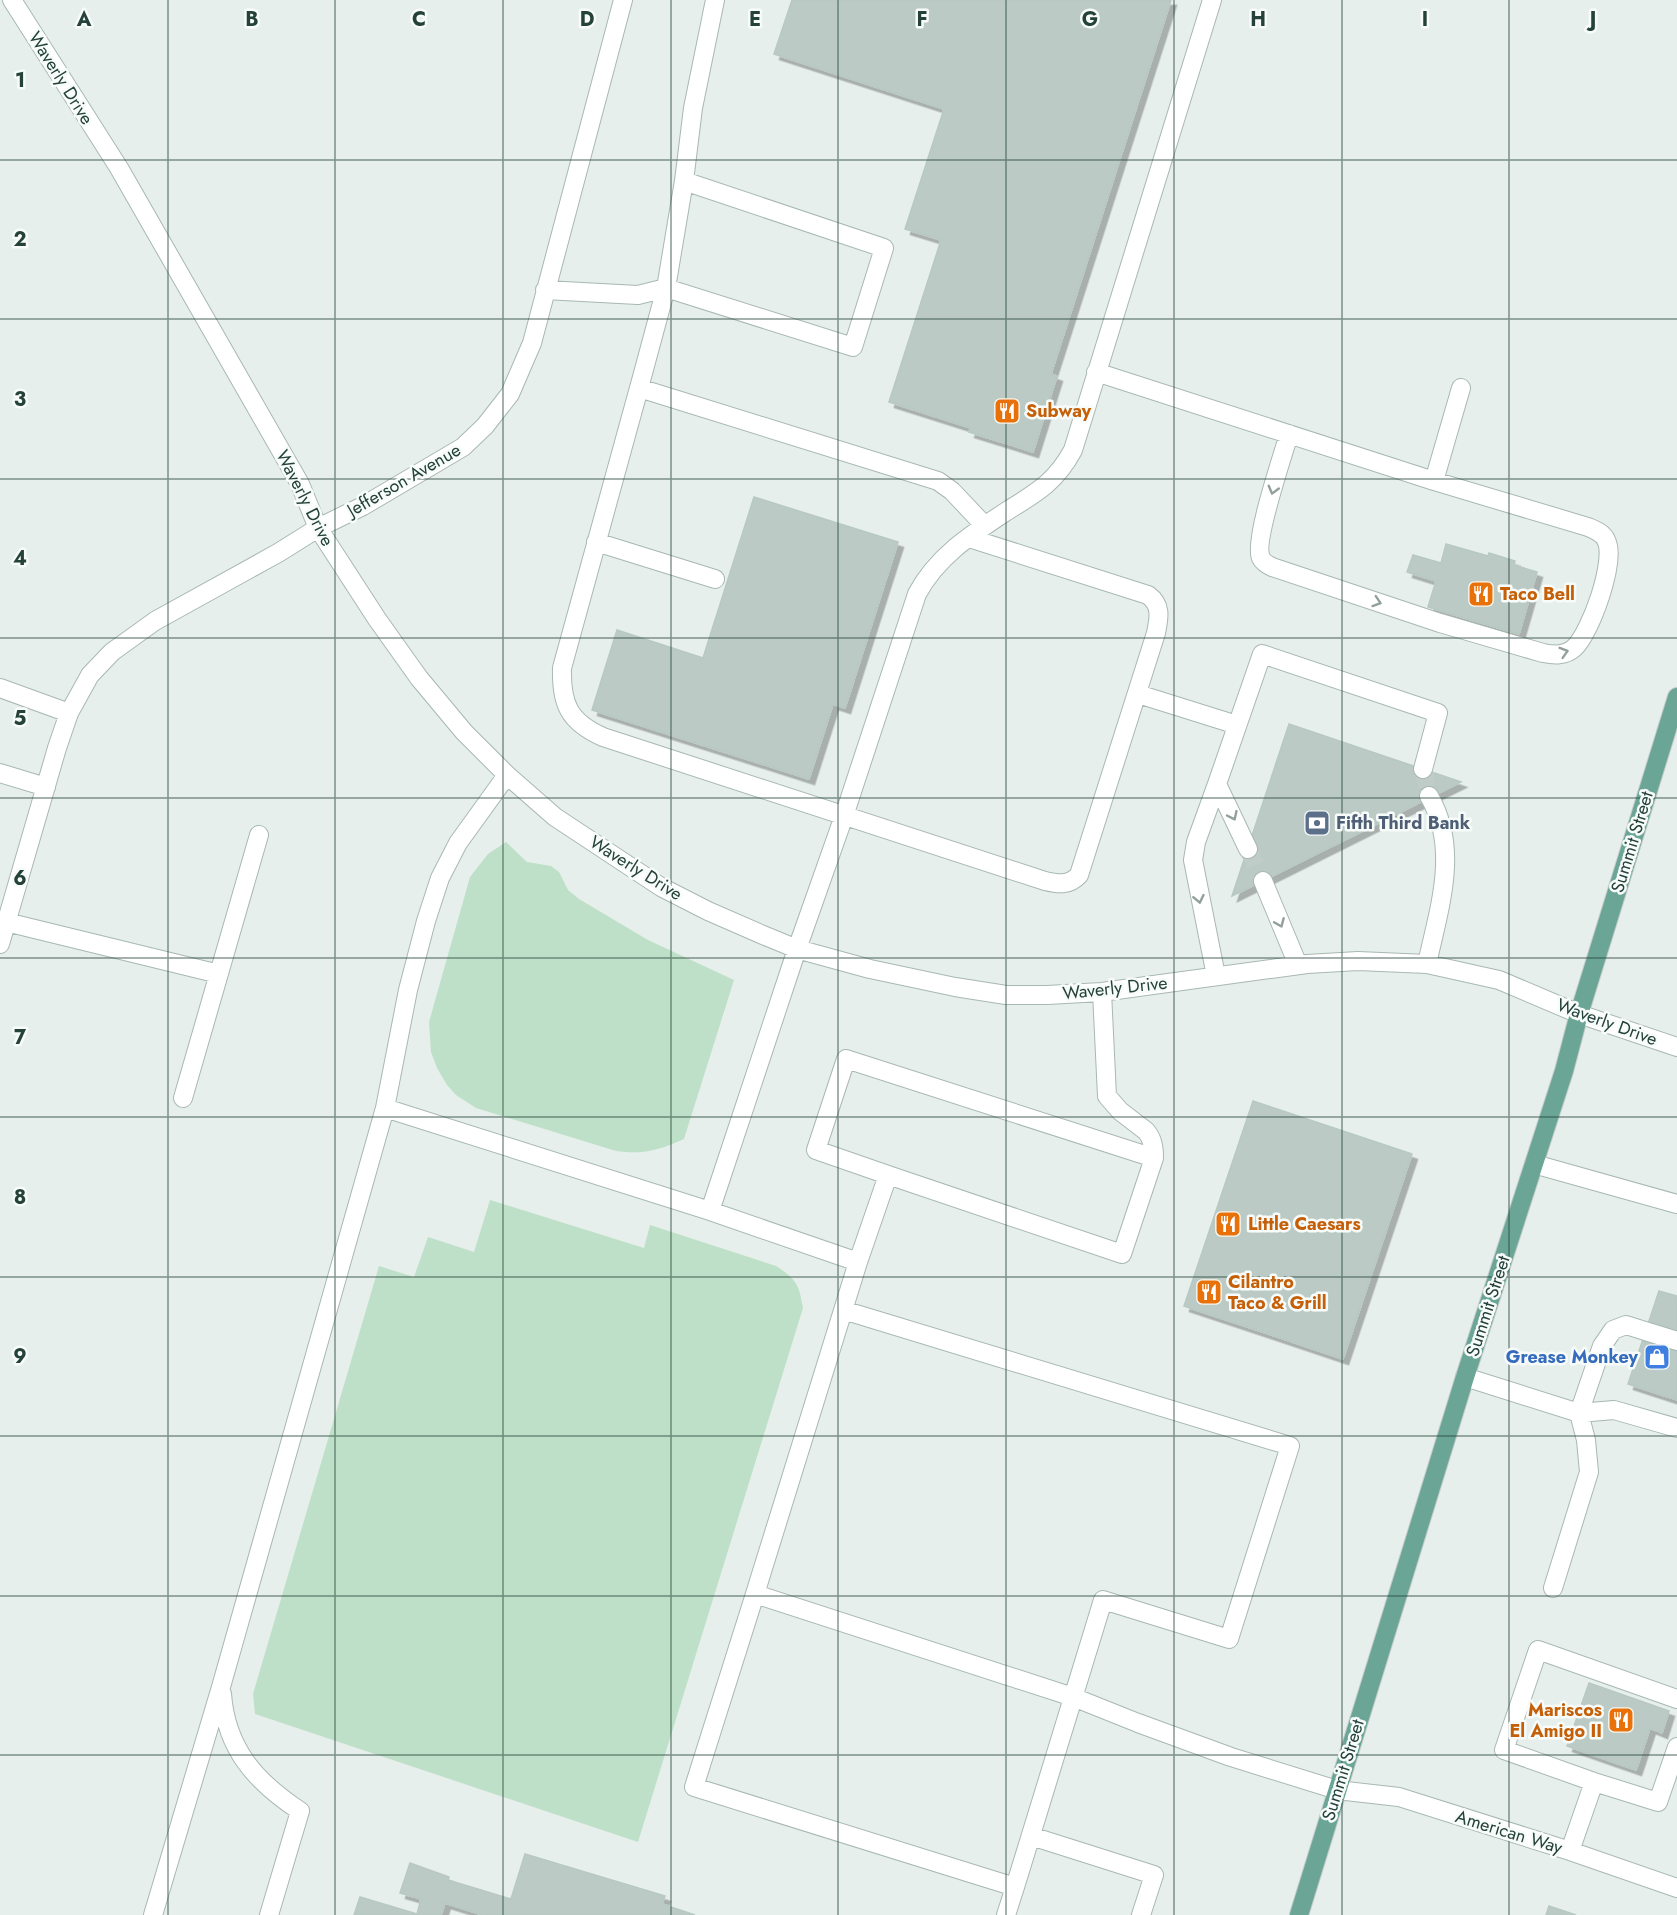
<svg xmlns="http://www.w3.org/2000/svg" width="1677" height="1915" font-family="Jost,sans-serif">
<style>
.green{fill:#bfe0c8}
.building{fill:#bbcac4;stroke:#b8c9c2;stroke-width:1.5;filter:url(#shadow)}
.lines{fill:none;stroke-linecap:round;stroke-linejoin:round}
.minor-tunnel{stroke:#bfccc8;stroke-width:18;stroke-dasharray:18 9;stroke-linecap:butt}
.minor-casing{stroke:#a8b8b2;stroke-width:20}
.major-casing{stroke:#c2cac8;stroke-width:20}
.minor{stroke:#fff;stroke-width:18}
.major{stroke:#6aa596;stroke-width:18}
.oneway{stroke:#92a09c}
.grid{fill:none;stroke:#24423a;stroke-width:1.5;stroke-opacity:0.55}
.labels{text-anchor:middle;stroke-width:5;stroke-linejoin:round;paint-order:stroke}
.street-label{font-size:18px;fill:#24423a;stroke:#f7fbf9}
.food-label{font-size:18px;font-weight:bold;fill:#c56008;stroke:#f7fbf9;text-anchor:start}
.service-label{font-size:18px;font-weight:bold;fill:#4e5e75;stroke:#f7fbf9;text-anchor:start}
.shop-label{font-size:18px;font-weight:bold;fill:#366cbe;stroke:#f7fbf9;text-anchor:end}
.grid-label{font-size:20px;text-anchor:middle;font-weight:bold;fill:#24423a;stroke:#f7fbf9;stroke-width:5;stroke-linejoin:round;paint-order:stroke}
</style>
<defs>
<filter id="shadow"><feDropShadow dx="5.5" dy="5.5" stdDeviation="0" flood-color="#0004"/></filter>
</defs>
<rect width="100%" height="100%" fill="#e6efeb"/>
<path class="green" d="M 506,842 L 527,862 L 551,866 L 559,872 L 568,890 L 579,899 L 648,940 L 734,980 L 684,1139 C 659,1150 644,1155 616,1151 L 476,1108 L 456,1095 L 447,1085 L 437,1068 L 431,1052 L 429,1022 L 470,877 L 488,854 Z
M 490,1200 L 644,1248 L 650,1225 L 776,1266 C 796,1279 799,1284 803,1308 L 638,1842 L 255,1714 L 253,1694 L 379,1266 L 414,1277 L 428,1237 L 474,1252 Z"/>
<path class="building" d="M 792,0 L 1171,0 L 1051,374 L 1057,376 L 1033,452 L 969,432 L 971,428 L 889,402 L 941,240 L 905,229 L 944,109 L 774,54 Z
M 754,497 L 898,542 L 845,708 L 833,704 L 809,779 L 592,710 L 617,630 L 703,658 Z
M 1446,544 L 1488,556 L 1489,553 L 1515,561 L 1514,565 L 1537,572 L 1519,634 L 1428,607 L 1436,581 L 1407,572 L 1413,555 L 1441,563 Z
M 1289,724 L 1461,782 L 1232,896 Z
M 1253,1101 L 1412,1154 L 1343,1359 L 1184,1306 Z
M 1659,1291 L 1677,1296 L 1677,1400 L 1628,1384 Z
M 1589,1683 L 1669,1711 L 1662,1733 L 1650,1728 L 1636,1770 L 1567,1746 Z
M 525,1854 L 665,1896 L 662,1904 L 695,1915 L 483,1915 L 445,1903 L 441,1915 L 354,1915 L 360,1897 L 417,1914 L 421,1899 L 400,1893 L 410,1863 L 449,1877 L 448,1880 L 511,1899 Z
M 1549,1906 L 1576,1915 L 1546,1915 Z"/>
<g class="lines">
<path class="minor-tunnel" d="M 1423,769 L 1429,796
M 1248,849 L 1263,881"/>
<g class="minor-casing">
<path id="minor" d="M 12,0 L 119,168 L 300,484 L 318,528 L 377,619 L 419,678 L 464,732 L 507,775 L 555,817 L 661,887 L 708,911 L 763,935 L 797,949 L 870,969 L 955,987 L 1006,995 L 1047,995 L 1102,992 L 1307,964 L 1358,961 L 1427,964 L 1499,980 L 1579,1014 L 1677,1047
M 684,181 L 884,248 L 853,347 L 666,288 Z
M 684,181 L 693,108 L 715,0
M 545,290 L 638,295 L 666,288 L 639,388
M 1096,372 L 1434,481
M 1289,434 C 1283,455 1253,542 1261,558 C 1263,562 1268,565 1272,567 L 1440,623 L 1543,653 C 1554,655 1565,656 1574,648 C 1590,634 1617,560 1606,540 C 1603,533 1595,530 1588,527 L 1434,481 L 1461,388
M 969,538 L 1148,595 C 1162,605 1159,618 1156,633 L 1079,875 C 1069,886 1058,884 1045,881 L 603,737 C 569,722 561,704 562,668 L 639,388 L 938,481 L 952,491 L 985,526
M 596,542 L 715,579
M 0,688 L 69,713
M 1138,694 L 1237,725
M 0,773 L 46,787
M 1217,784 L 1248,849
M 1263,881 L 1298,965
M 6,922 L 219,974
M 0,944 L 57,748 L 69,713 L 90,675 L 112,652 L 155,621 L 278,553 L 318,528 L 363,506 L 463,447 L 485,426 L 510,394 L 532,343 L 623,0
M 1427,964 C 1439,908 1460,849 1429,796
M 1216,976 L 1193,860 L 1196,842 L 1217,784 L 1262,654 L 1438,713 L 1423,769
M 1102,992 L 1107,1096 L 1120,1111 L 1146,1131 C 1153,1139 1154,1148 1154,1158 L 1122,1254 L 888,1175 L 858,1262 L 710,1211 L 797,949 L 844,816 L 917,594 C 937,556 972,534 1007,511 C 1036,493 1056,482 1073,450 L 1212,0
M 183,1098 L 259,835
M 385,1108 L 408,990 L 426,921 L 440,878 L 458,843 L 507,775
M 1534,1164 L 1677,1204
M 888,1175 L 816,1150 L 846,1059 L 1154,1158
M 858,1262 L 755,1594 L 1073,1697 L 1138,1723 L 1231,1757 L 1337,1790 L 1399,1797 L 1570,1851 L 1677,1888
M 1465,1377 L 1579,1413 L 1614,1410 L 1677,1428
M 1553,1588 L 1589,1472 L 1586,1440 L 1579,1413 L 1602,1346 L 1613,1330 L 1626,1325 L 1677,1341
M 755,1594 L 694,1787 L 1015,1887 L 1103,1600 L 1229,1639 L 1290,1446 L 843,1310
M 222,1694 C 226,1749 256,1782 300,1811 L 269,1915
M 1594,1782 L 1504,1750 L 1538,1650 L 1677,1699
M 1031,1836 L 1154,1875 L 1141,1915
M 1570,1851 L 1594,1782 L 1658,1802 L 1677,1747
M 153,1915 L 221,1687 L 385,1108 L 710,1211
M 1006,1915 L 1015,1887"/>
</g>
<g class="major-casing">
<path id="major" d="M 1299,1915 L 1465,1377 L 1564,1071 L 1579,1014 L 1677,697"/>
</g>
<use href="#minor" class="minor"/>
<use href="#major" class="major"/>
</g>
<defs><path id="oneway-chevron" d="M-2-3.5L2.5 0L-2 3.5" fill="none" stroke-width="1.6" stroke-linecap="round" stroke-linejoin="round" transform="scale(1.5)"/></defs>
<g class="oneway">
<use href="#oneway-chevron" transform="translate(1273 490) rotate(105)"/>
<use href="#oneway-chevron" transform="translate(1377 602) rotate(18)"/>
<use href="#oneway-chevron" transform="translate(1564 652) rotate(-17)"/>
<use href="#oneway-chevron" transform="translate(1233 816) rotate(65)"/>
<use href="#oneway-chevron" transform="translate(1199 899) rotate(78)"/>
<use href="#oneway-chevron" transform="translate(1280 923) rotate(67)"/>
</g>
<path class="grid" d="M 168,0 L 168,1915M 335,0 L 335,1915M 503,0 L 503,1915M 671,0 L 671,1915M 838,0 L 838,1915M 1006,0 L 1006,1915M 1174,0 L 1174,1915M 1342,0 L 1342,1915M 1509,0 L 1509,1915M 0,160 L 1677,160M 0,319 L 1677,319M 0,479 L 1677,479M 0,638 L 1677,638M 0,798 L 1677,798M 0,958 L 1677,958M 0,1117 L 1677,1117M 0,1277 L 1677,1277M 0,1436 L 1677,1436M 0,1596 L 1677,1596M 0,1755 L 1677,1755"/>
<defs>
<g id="restaurant-square" transform="scale(1.35)"><rect x="-9" y="-9" width="18" height="18" rx="4" fill="#e8710a" stroke="#f7fbf9"/><path d="M-5-6h1v4h1v-4h1v4h1v-4h1v5L-1.5 .5V6h-2V.5L-5-1ZM5-6V6H3V1.5H1.5Q1.5-4 5-6Z" fill="#fff"/></g>
<g id="bank-square" transform="scale(1.35)"><rect x="-9" y="-9" width="18" height="18" rx="4" fill="#5c6f8a" stroke="#f7fbf9"/><path d="M-6-4H6V4H-6ZM0-2.3a2.3 2.3 0 1 0 0 4.6a2.3 2.3 0 1 0 0-4.6Z" fill="#fff"/></g>
<g id="shop-square" transform="scale(1.35)"><rect x="-9" y="-9" width="18" height="18" rx="4" fill="#3f7fe0" stroke="#f7fbf9"/><path d="M-5-2.5h2.3a2.7 3.5 0 0 1 5.4 0H5L5.5 6h-11ZM-1.5-2.5h3a1.5 2.3 0 0 0-3 0Z" fill="#fff"/></g>
</defs>
<g fill-rule="evenodd">
<use href="#restaurant-square" x="1007" y="411"/>
<use href="#restaurant-square" x="1481" y="594"/>
<use href="#bank-square" x="1317" y="823"/>
<use href="#restaurant-square" x="1228" y="1224"/>
<use href="#restaurant-square" x="1209" y="1292"/>
<use href="#shop-square" x="1657" y="1357"/>
<use href="#restaurant-square" x="1621" y="1720"/>
</g>
<g class="labels">
<g class="street-label">
<text transform="translate(61 78) rotate(58)" y="6">Waverly Drive</text>
<text transform="translate(404 480) rotate(-30)" y="6">Jefferson Avenue</text>
<text transform="translate(305 498) rotate(63)" y="6">Waverly Drive</text>
<text transform="translate(1632 842) rotate(-73)" y="6">Summit Street</text>
<text transform="translate(636 868) rotate(32)" y="6">Waverly Drive</text>
<text transform="translate(1115 988) rotate(-6)" y="6">Waverly Drive</text>
<text transform="translate(1607 1022) rotate(20)" y="6">Waverly Drive</text>
<text transform="translate(1488 1306) rotate(-72)" y="6">Summit Street</text>
<text transform="translate(1343 1770) rotate(-73)" y="6">Summit Street</text>
<text transform="translate(1509 1832) rotate(17)" y="6">American Way</text>
</g>
<g class="food-label">
<text x="1026" y="417">Subway</text>
<text x="1500" y="600">Taco Bell</text>
<text x="1248" y="1230">Little Caesars</text>
<text x="1228" y="1288">Cilantro<tspan x="1228" dy="21">Taco &amp; Grill</tspan></text>
<text x="1602" y="1716" text-anchor="end">Mariscos<tspan x="1602" dy="21">El Amigo II</tspan></text>
</g>
<g class="service-label">
<text x="1336" y="829">Fifth Third Bank</text>
</g>
<g class="shop-label">
<text x="1638" y="1363">Grease Monkey</text>
</g>
</g>
<g class="grid-label">
<text x="84" y="26">A</text>
<text x="252" y="26">B</text>
<text x="419" y="26">C</text>
<text x="587" y="26">D</text>
<text x="755" y="26">E</text>
<text x="922" y="26">F</text>
<text x="1090" y="26">G</text>
<text x="1258" y="26">H</text>
<text x="1425" y="26">I</text>
<text x="1593" y="26">J</text>
<text x="20" y="87">1</text>
<text x="20" y="246">2</text>
<text x="20" y="406">3</text>
<text x="20" y="565">4</text>
<text x="20" y="725">5</text>
<text x="20" y="885">6</text>
<text x="20" y="1044">7</text>
<text x="20" y="1204">8</text>
<text x="20" y="1363">9</text>
</g>
</svg>
